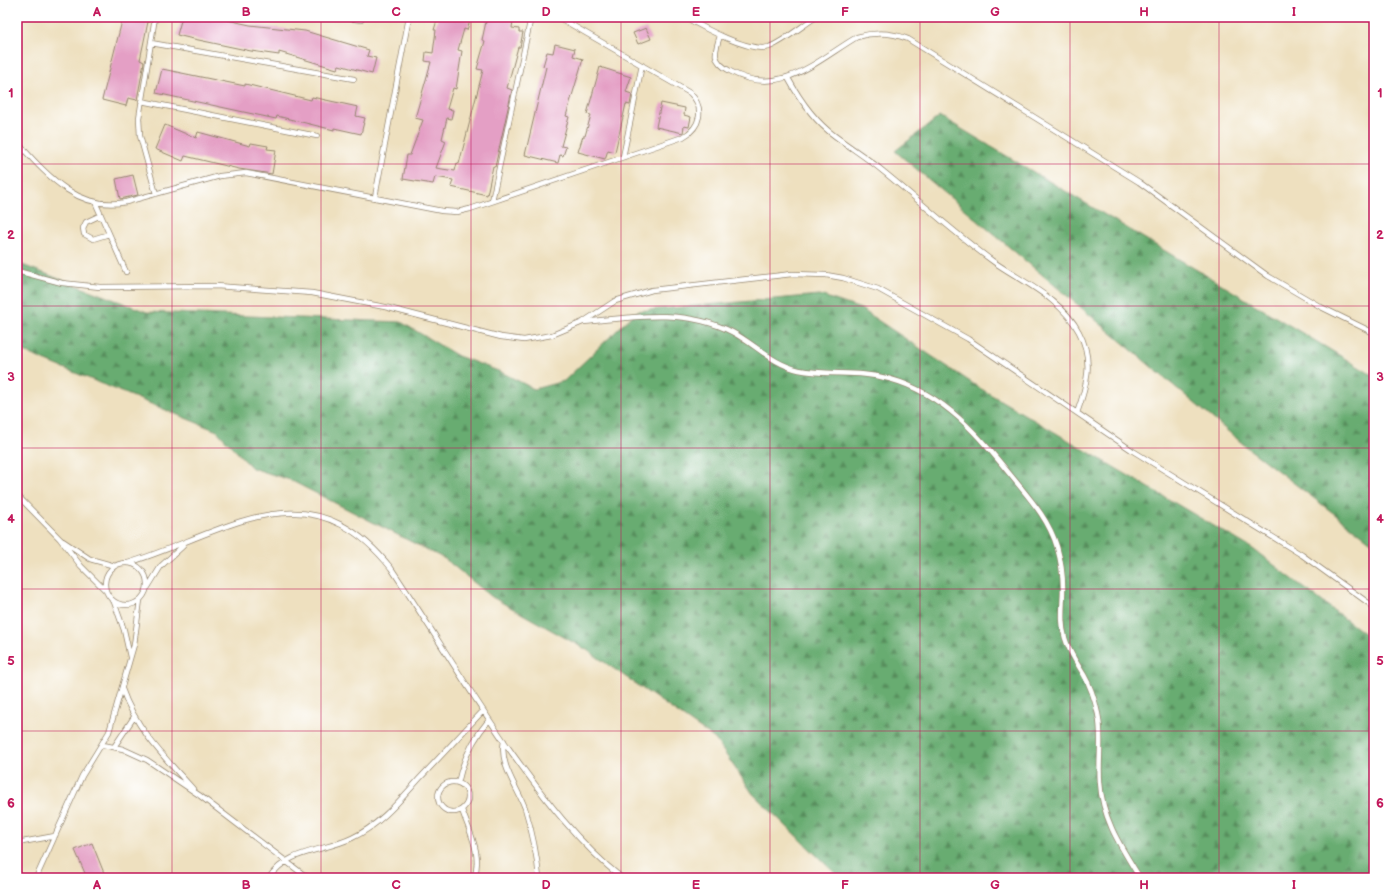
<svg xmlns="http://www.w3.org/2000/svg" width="1391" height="895" font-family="'Balsamiq Sans',sans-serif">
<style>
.forest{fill:url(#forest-firs);stroke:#516b48}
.building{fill:#e49fc5}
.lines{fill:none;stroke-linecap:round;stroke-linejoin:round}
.service-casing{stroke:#94856e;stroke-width:6}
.service{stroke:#fff;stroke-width:4.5}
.grid{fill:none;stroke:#c2185b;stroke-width:1;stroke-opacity:0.55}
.neatline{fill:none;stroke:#c2185b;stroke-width:1.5}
.grid-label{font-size:13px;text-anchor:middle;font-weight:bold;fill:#c2185b}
</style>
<defs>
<pattern id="forest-firs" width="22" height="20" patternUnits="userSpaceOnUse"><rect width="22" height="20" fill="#67ac71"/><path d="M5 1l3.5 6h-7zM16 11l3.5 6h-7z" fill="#568c5c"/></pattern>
</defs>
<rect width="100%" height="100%" fill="#fff"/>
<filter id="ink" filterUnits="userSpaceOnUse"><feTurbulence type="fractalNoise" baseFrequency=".025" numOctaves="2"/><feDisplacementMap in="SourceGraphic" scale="8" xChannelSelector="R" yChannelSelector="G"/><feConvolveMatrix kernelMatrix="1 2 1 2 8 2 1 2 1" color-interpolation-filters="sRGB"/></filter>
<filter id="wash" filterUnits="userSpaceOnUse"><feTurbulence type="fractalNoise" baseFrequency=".012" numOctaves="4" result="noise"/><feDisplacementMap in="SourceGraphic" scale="16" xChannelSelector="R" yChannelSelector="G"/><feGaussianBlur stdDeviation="0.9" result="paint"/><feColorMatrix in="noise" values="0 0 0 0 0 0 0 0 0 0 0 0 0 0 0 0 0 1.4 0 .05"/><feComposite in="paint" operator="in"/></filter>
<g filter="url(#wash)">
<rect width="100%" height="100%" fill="#eee0bf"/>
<path class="forest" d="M 940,116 L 1374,376 L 1374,544 L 1249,449 L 895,151 Z
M 17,263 L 147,312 L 401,322 L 458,356 L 501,372 L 534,389 L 564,381 L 637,311 L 820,295 L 861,309 L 978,387 L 1253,549 L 1374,641 L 1374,878 L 840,878 L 753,794 L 715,739 L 587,650 L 492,597 L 445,559 L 290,480 L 252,468 L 217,431 L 17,349 Z"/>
<g id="blocks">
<path class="building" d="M 123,17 L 149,17 L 140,60 L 144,62 L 137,100 L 128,98 L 126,106 L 102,100 Z
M 182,17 L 214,17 L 250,25 L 305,31 L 369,50 L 367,56 L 376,58 L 372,74 L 339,65 L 337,69 L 279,52 L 279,55 L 251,51 L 189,38 L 177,35 Z
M 438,17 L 458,17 L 470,21 L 467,30 L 464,29 L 458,50 L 462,51 L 456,89 L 453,88 L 447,109 L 453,110 L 451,119 L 447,118 L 442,139 L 446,141 L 436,168 L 455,171 L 457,163 L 459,164 L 483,70 L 477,69 L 485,41 L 482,40 L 487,17 L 513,21 L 512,28 L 519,29 L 519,32 L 523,32 L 520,47 L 518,47 L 507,88 L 512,90 L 495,167 L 493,166 L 487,195 L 451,187 L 453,180 L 435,177 L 433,184 L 403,179 L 407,155 L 410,155 L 423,120 L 415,118 L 431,62 L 425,61 L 426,52 L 433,53 L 436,30 L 434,30 Z
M 646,28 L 651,39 L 638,44 L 633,33 Z
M 555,44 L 575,49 L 573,56 L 583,59 L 566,116 L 569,117 L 561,146 L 566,147 L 563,156 L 560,155 L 558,163 L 525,155 L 546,67 L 543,66 L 547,52 L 553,53 Z
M 600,67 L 631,77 L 626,92 L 632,94 L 630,105 L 626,104 L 615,152 L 608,150 L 605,159 L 578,152 L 583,136 L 585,136 L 591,115 L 587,114 Z
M 162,69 L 245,86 L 245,84 L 311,100 L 312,97 L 358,107 L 356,116 L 365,118 L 361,134 L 334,128 L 334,130 L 277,116 L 276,119 L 156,93 Z
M 661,103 L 685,108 L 684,115 L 691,117 L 689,127 L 684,126 L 683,133 L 656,127 Z
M 165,125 L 196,138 L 198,132 L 250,146 L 251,143 L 268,146 L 267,149 L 276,150 L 272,174 L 239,169 L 185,156 L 183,161 L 155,149 Z
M 133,175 L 138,195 L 120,199 L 116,179 Z
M 92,843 L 106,878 L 87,878 L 75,850 Z"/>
</g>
</g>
<g filter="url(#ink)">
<use href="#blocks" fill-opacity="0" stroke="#94856e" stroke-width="1"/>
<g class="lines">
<g class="service-casing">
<path id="service" d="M 155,17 L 139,118 L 140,136 L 156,194
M 342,17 L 361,20
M 685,17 C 702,27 750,53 769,47 C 783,42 802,26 816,17
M 720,36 C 714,53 712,61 730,71 C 779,99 816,61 857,37 C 874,32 890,32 908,39 L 1139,182 L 1268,276 L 1321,307 L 1374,333
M 151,43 L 354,79
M 788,78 C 800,100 814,121 835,136 C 851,148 869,159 884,172 C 921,202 955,234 994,262 C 1023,282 1062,299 1079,332 C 1094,360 1087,385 1077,413
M 141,101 L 317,136
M 17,142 C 47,175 78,212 126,202 L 220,176 L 246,173 L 442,211 L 457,212 L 470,209 L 683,137 C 701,127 705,108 690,93 L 558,17
M 623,157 L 642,65
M 375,197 L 409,17
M 492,201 L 531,17
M 96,204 L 126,272
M 101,215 L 86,222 L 83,228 L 84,234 L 93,239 L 109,234
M 17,271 L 62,283 L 100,287 L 216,286 L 312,293 L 385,307 L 501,337 L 524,340 L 552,335 L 583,322 L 615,301 L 652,290 L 792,274 L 826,275 L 843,278 L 878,289 L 968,339 L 1133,451 L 1302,555 L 1374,607
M 583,322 C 632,317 685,308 732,332 C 755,344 772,364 799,370 C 829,376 859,370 890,379 C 945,394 979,436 1013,478 C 1031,500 1049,520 1057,547 C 1061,561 1063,574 1063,588 C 1063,605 1060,622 1065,638 C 1069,652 1077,663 1084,675 C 1091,687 1095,700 1098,714 C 1103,737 1098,759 1100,782 C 1102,819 1121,847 1140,878
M 17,495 L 60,539 L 81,566 L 105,590
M 63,541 L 90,559 L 115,566
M105 584a21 21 0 1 1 42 0a21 21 0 1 1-42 0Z
M 128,563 C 226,533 308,464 391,568 C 432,629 470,693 512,753 C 545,799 578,843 622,878
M 148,587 L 161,566 L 183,546
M 114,602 L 124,630 L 130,657
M 122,689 C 136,729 165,758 193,789
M 504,741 C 499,765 517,786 525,808 C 532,831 537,854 539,878
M 103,745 L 123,749 L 147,760 L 199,795 L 308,878
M 114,747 L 134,717
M438 797a15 15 0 1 1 30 0a15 15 0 1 1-30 0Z
M 458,783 C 463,759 473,739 489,720
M 462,810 C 469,831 483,855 474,878
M 17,843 L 55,836
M 17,873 L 24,878
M 36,878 L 82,776 L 109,732 L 134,645 L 140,600
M 269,878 C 288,849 323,852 352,838 C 380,825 400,800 420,778 C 441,756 462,733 483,711"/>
</g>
<use href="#service" class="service"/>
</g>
</g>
<path class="grid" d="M 172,17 L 172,878M 321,17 L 321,878M 471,17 L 471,878M 621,17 L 621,878M 770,17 L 770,878M 920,17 L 920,878M 1070,17 L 1070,878M 1219,17 L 1219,878M 17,164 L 1374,164M 17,306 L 1374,306M 17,448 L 1374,448M 17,589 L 1374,589M 17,731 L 1374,731"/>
<rect width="1391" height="895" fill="none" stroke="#fff" stroke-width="44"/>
<rect x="22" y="22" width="1347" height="851" class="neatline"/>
<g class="grid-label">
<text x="97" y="16">A</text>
<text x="246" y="16">B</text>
<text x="396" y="16">C</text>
<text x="546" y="16">D</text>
<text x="696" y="16">E</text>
<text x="845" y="16">F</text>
<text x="995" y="16">G</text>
<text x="1144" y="16">H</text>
<text x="1294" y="16">I</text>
<text x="11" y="97">1</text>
<text x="1380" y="97">1</text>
<text x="11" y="239">2</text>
<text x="1380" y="239">2</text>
<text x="11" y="381">3</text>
<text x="1380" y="381">3</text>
<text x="11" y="523">4</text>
<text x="1380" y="523">4</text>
<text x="11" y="665">5</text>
<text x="1380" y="665">5</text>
<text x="11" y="807">6</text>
<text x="1380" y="807">6</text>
<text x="97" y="889">A</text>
<text x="246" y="889">B</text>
<text x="396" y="889">C</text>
<text x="546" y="889">D</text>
<text x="696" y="889">E</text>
<text x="845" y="889">F</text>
<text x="995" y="889">G</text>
<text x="1144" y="889">H</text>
<text x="1294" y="889">I</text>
</g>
</svg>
